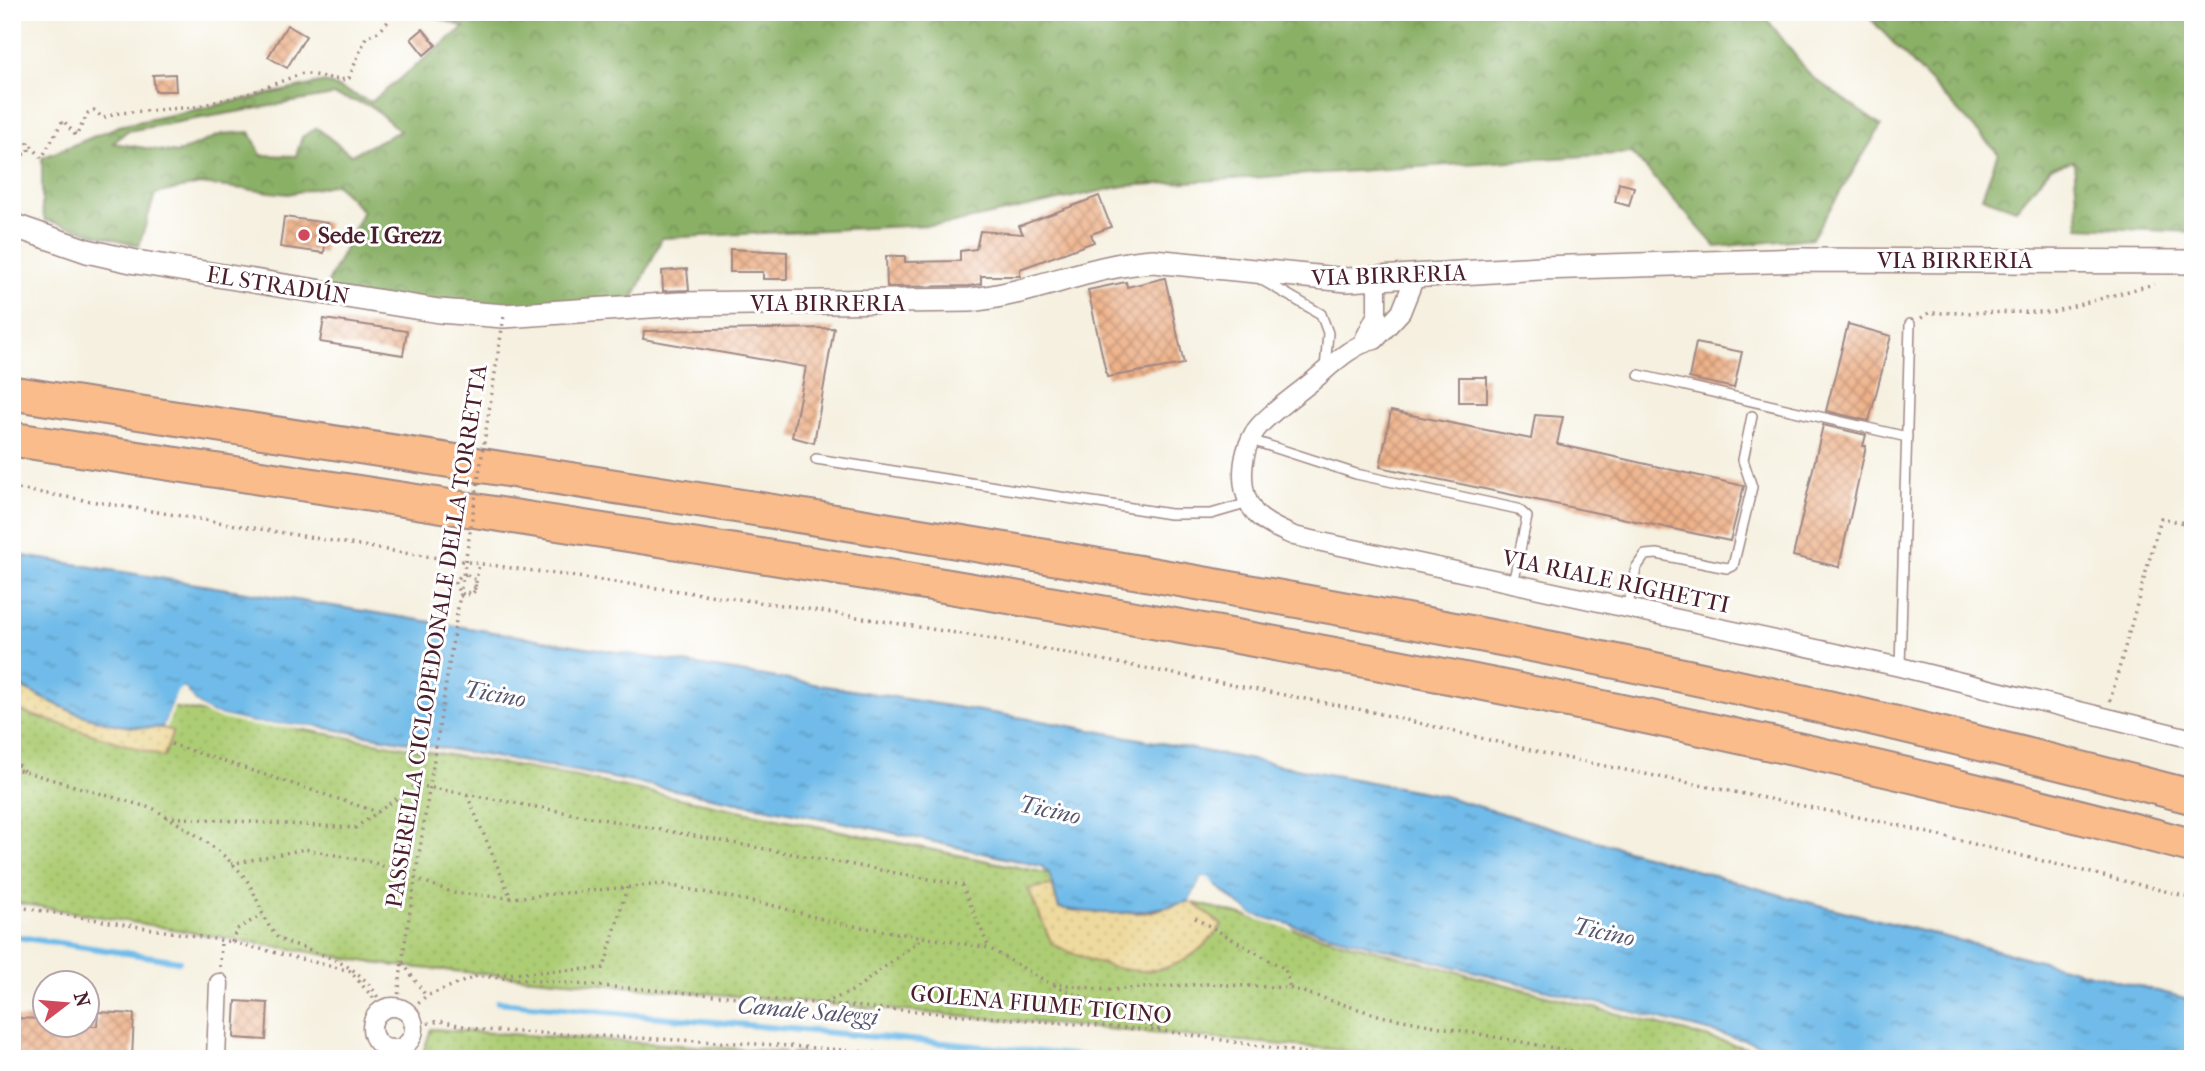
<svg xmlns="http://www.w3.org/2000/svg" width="2205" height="1071" font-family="'IM FELL French Canon',serif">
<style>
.grass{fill:url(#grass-dots);stroke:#7c7650;stroke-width:2}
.forest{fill:url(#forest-crowns);stroke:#6a6848;stroke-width:2;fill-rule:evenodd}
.sand{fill:url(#sand-dots);stroke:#9c7c64;stroke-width:2}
.water{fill:url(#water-ripples);stroke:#5c6d8a;stroke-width:2}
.pier{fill:#f5f0df}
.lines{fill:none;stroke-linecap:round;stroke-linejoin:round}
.stream{stroke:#6fbbe9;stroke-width:6}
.building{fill:url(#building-cross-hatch)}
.service-casing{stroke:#a08885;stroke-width:12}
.minor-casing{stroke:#a08885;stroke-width:21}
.tertiary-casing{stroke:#a08885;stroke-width:26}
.motorway-casing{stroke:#a08885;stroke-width:37}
.path{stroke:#a08885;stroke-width:3.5;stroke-dasharray:2 5;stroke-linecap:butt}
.service{stroke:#fff;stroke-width:9}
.minor{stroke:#fff;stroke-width:18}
.tertiary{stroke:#fff;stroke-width:23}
.motorway{stroke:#f9bc8a;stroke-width:33}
.path-bridge{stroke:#a08885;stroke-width:3.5;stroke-dasharray:2 5;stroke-linecap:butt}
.poi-dot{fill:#d1495b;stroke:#fff;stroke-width:2.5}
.labels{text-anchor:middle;stroke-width:6;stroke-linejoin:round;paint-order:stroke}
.poi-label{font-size:23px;font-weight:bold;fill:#4a1f2b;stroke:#fff;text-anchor:start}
.street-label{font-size:23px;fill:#4a1f2b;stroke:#fff}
.water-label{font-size:24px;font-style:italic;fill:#57566e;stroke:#fff}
</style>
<defs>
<pattern id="grass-dots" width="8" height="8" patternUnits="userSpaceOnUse" patternTransform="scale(1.75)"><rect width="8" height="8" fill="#adcd75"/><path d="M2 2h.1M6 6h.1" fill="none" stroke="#96b065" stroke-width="1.8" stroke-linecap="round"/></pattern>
<pattern id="forest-crowns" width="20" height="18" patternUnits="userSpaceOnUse" patternTransform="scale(1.75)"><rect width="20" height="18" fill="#8ab066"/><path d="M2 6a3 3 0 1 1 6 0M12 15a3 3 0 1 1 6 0" fill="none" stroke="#738f54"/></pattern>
<pattern id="sand-dots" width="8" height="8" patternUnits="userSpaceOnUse" patternTransform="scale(1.75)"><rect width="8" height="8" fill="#eeda9e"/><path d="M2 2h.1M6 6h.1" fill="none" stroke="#cebb88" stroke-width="1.8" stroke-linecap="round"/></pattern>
<pattern id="water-ripples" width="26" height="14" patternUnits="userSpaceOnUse" patternTransform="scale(1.75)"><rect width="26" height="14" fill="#6fbbe9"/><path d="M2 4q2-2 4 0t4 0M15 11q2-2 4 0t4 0" fill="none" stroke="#5d97bd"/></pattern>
<pattern id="building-cross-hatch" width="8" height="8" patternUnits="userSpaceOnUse" patternTransform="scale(1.75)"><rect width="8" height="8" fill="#eeb28a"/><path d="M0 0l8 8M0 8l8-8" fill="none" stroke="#c39071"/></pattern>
</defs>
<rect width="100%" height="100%" fill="#fff"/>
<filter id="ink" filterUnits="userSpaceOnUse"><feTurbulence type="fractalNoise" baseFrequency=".0143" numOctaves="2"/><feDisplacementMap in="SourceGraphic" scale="14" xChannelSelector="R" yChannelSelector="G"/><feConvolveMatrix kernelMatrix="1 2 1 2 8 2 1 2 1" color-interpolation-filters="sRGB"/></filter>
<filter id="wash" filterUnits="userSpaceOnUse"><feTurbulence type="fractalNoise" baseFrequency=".00686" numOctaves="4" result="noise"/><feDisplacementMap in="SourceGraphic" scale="28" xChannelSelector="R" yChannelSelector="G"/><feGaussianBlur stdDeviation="1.57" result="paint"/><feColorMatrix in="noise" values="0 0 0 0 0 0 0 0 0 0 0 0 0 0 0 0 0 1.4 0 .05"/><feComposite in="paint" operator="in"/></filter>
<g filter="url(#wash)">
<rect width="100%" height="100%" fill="#f5f0df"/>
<path class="grass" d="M 12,685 L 183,709 L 571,776 L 1203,905 L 1789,1059 L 1443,1059 L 387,965 L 12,902 Z
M 431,1029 L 785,1052 L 784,1059 L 421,1059 Z
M 791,1053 L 884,1059 L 790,1059 Z"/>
<path class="forest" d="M 421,12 L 1767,12 L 1764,15 L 1811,76 L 1881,126 L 1812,238 L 1716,247 L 1632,153 L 1124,186 L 949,224 L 662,238 L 630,306 L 513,316 L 323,293 L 363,211 L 336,184 L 288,194 L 200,184 L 155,194 L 139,246 L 45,220 L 42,209 L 42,158 L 119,126 L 325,82 L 371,102 L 464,27 ZM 333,95 L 371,106 L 400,131 L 351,155 L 317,128 L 302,137 L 296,156 L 261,155 L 250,132 L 222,134 L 177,153 L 113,143 L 127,131 Z
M 1864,12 L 2193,12 L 2193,232 L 2079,227 L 2074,161 L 2051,167 L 2016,209 L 1982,197 L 1998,153 Z"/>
<path class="sand" d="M 12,682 C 42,698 70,712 103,721 C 126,727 152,723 173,731 L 164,757 L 19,711 Z
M 1052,885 L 1059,908 L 1145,913 L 1190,901 L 1222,925 C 1173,992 1116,974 1052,944 L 1028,889 Z"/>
<path class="water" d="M 12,554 L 1048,722 L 1440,795 L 1784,896 L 2193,1000 L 2193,1059 L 1818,1059 L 1253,915 C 1238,905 1215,882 1202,877 L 1190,901 C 1141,914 1109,917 1059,908 L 1049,873 L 1041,866 L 872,828 L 576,771 L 314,726 L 253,723 L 210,713 L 197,704 L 184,687 L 174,700 L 163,727 C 111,733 56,706 12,682 Z"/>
<path class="pier" d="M 184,687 L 197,704 L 210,713 L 253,723 L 314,726 L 324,729 L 324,733 L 314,729 L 253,726 L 209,716 L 194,706 L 184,691 L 180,693 L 166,728 L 163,727 L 177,691 Z
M 1202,877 L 1209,878 L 1220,892 L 1253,915 L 1292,926 L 1293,930 L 1252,918 L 1218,895 L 1208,881 L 1204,881 L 1193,903 L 1190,901 Z"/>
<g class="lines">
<path class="stream" d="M 12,936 L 179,961
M 498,1002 L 1115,1059"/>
</g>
<g id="blocks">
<path class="building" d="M 287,25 L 306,36 L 287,68 L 268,57 Z
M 423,29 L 436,45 L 424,55 L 411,39 Z
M 175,74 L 176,91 L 155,91 L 153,75 Z
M 1619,183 L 1634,187 L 1629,206 L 1615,202 Z
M 1099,196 L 1111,227 L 1091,234 L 1094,242 L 1020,269 L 1020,276 L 981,276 L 981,284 L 969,286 L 887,287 L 886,256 L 905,256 L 905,262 L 960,261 L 960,251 L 976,249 L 980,231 L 1023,234 L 1019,226 Z
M 284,217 L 328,223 L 324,253 L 280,247 Z
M 730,249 L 787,252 L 787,279 L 763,279 L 763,272 L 730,272 Z
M 687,269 L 689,290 L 663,291 L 662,271 Z
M 1165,278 L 1184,364 L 1107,377 L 1088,290 L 1126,282 L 1127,287 Z
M 324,319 L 407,331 L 403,355 L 320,342 Z
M 1848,324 L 1891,336 L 1869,421 L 1826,411 Z
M 834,328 L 814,443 L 792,437 L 806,367 L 643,339 L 644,331 Z
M 1696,343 L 1742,352 L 1734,388 L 1689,378 Z
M 1459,377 L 1487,377 L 1487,402 L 1459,402 Z
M 1391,411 L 1531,439 L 1535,415 L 1563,417 L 1557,444 L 1744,486 L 1730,541 L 1380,467 Z
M 1823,425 L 1866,435 L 1863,446 L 1866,446 L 1839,567 L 1793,556 Z
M 236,1001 L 268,1003 L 266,1040 L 234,1038 Z
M 98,1012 L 134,1014 L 132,1059 L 12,1059 L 12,1018 L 46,1019 L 46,1026 L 97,1026 Z"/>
</g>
</g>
<g filter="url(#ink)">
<use href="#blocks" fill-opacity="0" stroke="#a08885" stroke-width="2"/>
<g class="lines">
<g class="service-casing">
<path id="service" d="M 1262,280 L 1321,314 L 1328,333 L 1325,369
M 1639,375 L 1907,437
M 1251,440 L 1356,474 L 1518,509 L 1527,517 L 1513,584
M 816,459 L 1170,514 L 1211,514 L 1249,503
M 1627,609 L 1636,568 L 1645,555 L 1657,554 L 1727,568 L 1733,566 L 1752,487 L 1743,460 L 1752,416
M 1900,667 L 1910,324"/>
</g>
<g class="minor-casing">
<path id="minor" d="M 1415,277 L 1401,312 L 1375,340 C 1351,344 1328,369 1309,384 C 1293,397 1274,410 1260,425 C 1240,447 1236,493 1257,515 C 1267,525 1281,530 1294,536 L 1900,667 L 2193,739
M 1363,342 L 1377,314 L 1377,280
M372 1028a21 21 0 1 1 42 0a21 21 0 1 1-42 0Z
M 216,1059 L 219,983"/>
</g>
<g class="tertiary-casing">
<path id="tertiary" d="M 12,225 L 87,251 L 136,262 L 439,311 L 504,316 L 679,304 L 970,300 C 1032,294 1090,265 1153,261 L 1347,280 L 1540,268 L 1803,260 L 2193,262"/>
</g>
<g class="motorway-casing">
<path id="motorway" d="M 12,393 C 515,471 1019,545 1519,642 C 1745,686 1970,739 2193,797
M 12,439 C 743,553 1477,655 2193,846"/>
</g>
<path class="path" d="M 12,153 L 17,158 L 29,151 L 28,142 L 42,158 L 63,120 L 76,136 L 88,113 L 94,110 L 103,118 L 119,113 L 195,107 L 248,94 L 303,73 L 341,80 L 349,78 L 366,37 L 380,31 L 396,12
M 1921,318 L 1929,313 L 2052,312 L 2154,284
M 12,488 L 417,555 L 789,606 L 993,639 L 1373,712 L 1551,755 L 1893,824 L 2193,898
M 466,574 L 460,576 L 455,583 L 459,592 L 465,595 L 475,588 L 479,563
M 2110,701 L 2161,518 L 2193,525
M 171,744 L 378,812
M 12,760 L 24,771
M 12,768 L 154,809 C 185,828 227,851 248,882 C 260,901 262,922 279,939 C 320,955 368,963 383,1010
M 467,795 L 511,898
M 166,817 L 355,828 L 416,785 L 962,885 L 989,948
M 231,864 L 305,849 L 375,863 L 454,893 L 511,898 L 662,884 L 775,906 L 836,923 L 989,948 L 1049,983 L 1108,990 L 1207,984 L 1290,988 L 1381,1016 L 1614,1059
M 12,906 L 232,942 L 350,971 L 382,1008
M 1195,918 L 1285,969 L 1290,988
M 232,942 L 237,929 L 262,915
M 403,963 L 426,996
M 220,967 L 221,940
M 490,975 L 604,968 L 627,887
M 1054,985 L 1160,1030
M 825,1003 L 854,990 L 923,938
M 397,1008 L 402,962
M 408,1013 L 426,996 L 477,976 L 1164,1031 L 1344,1059
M 414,1026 L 440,1021 L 481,1030 L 777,1045 L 956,1059"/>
<use href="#service" class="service"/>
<use href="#minor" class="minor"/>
<use href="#tertiary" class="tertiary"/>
<use href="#motorway" class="motorway"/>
<path class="path-bridge" d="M 460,596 L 472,594 L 476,589 L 474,579 L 466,574
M 402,962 L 504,316"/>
</g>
</g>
<circle class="poi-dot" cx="304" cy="235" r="7"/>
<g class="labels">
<g class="poi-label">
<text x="318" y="243">Sede I Grezz</text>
</g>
<g class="street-label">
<text x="1955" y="268">VIA BIRRERIA</text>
<text transform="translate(1389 275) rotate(-2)" y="8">VIA BIRRERIA</text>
<text transform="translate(278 285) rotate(9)" y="8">EL STRADÚN</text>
<text x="828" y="311">VIA BIRRERIA</text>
<text transform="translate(1616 581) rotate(12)" y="8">VIA RIALE RIGHETTI</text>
<text transform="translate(436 636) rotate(-81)" y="8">PASSERELLA CICLOPEDONALE DELLA TORRETTA</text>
<text transform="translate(1041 1004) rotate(5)" y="8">GOLENA FIUME TICINO</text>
</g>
<g class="water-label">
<text transform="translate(495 694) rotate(10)" y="8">Ticino</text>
<text transform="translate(1050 810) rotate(12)" y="8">Ticino</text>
<text transform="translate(1604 932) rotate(12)" y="8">Ticino</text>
<text transform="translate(808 1011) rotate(5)" y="8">Canale Saleggi</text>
</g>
</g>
<rect width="2205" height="1071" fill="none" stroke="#fff" stroke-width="42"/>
<g transform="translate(66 1004) rotate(74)"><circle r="33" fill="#ffffff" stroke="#b7a5aa" stroke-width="2"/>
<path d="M0-5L12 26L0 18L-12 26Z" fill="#d1495b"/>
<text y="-10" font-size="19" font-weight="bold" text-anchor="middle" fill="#4a1f2b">N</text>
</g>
</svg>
